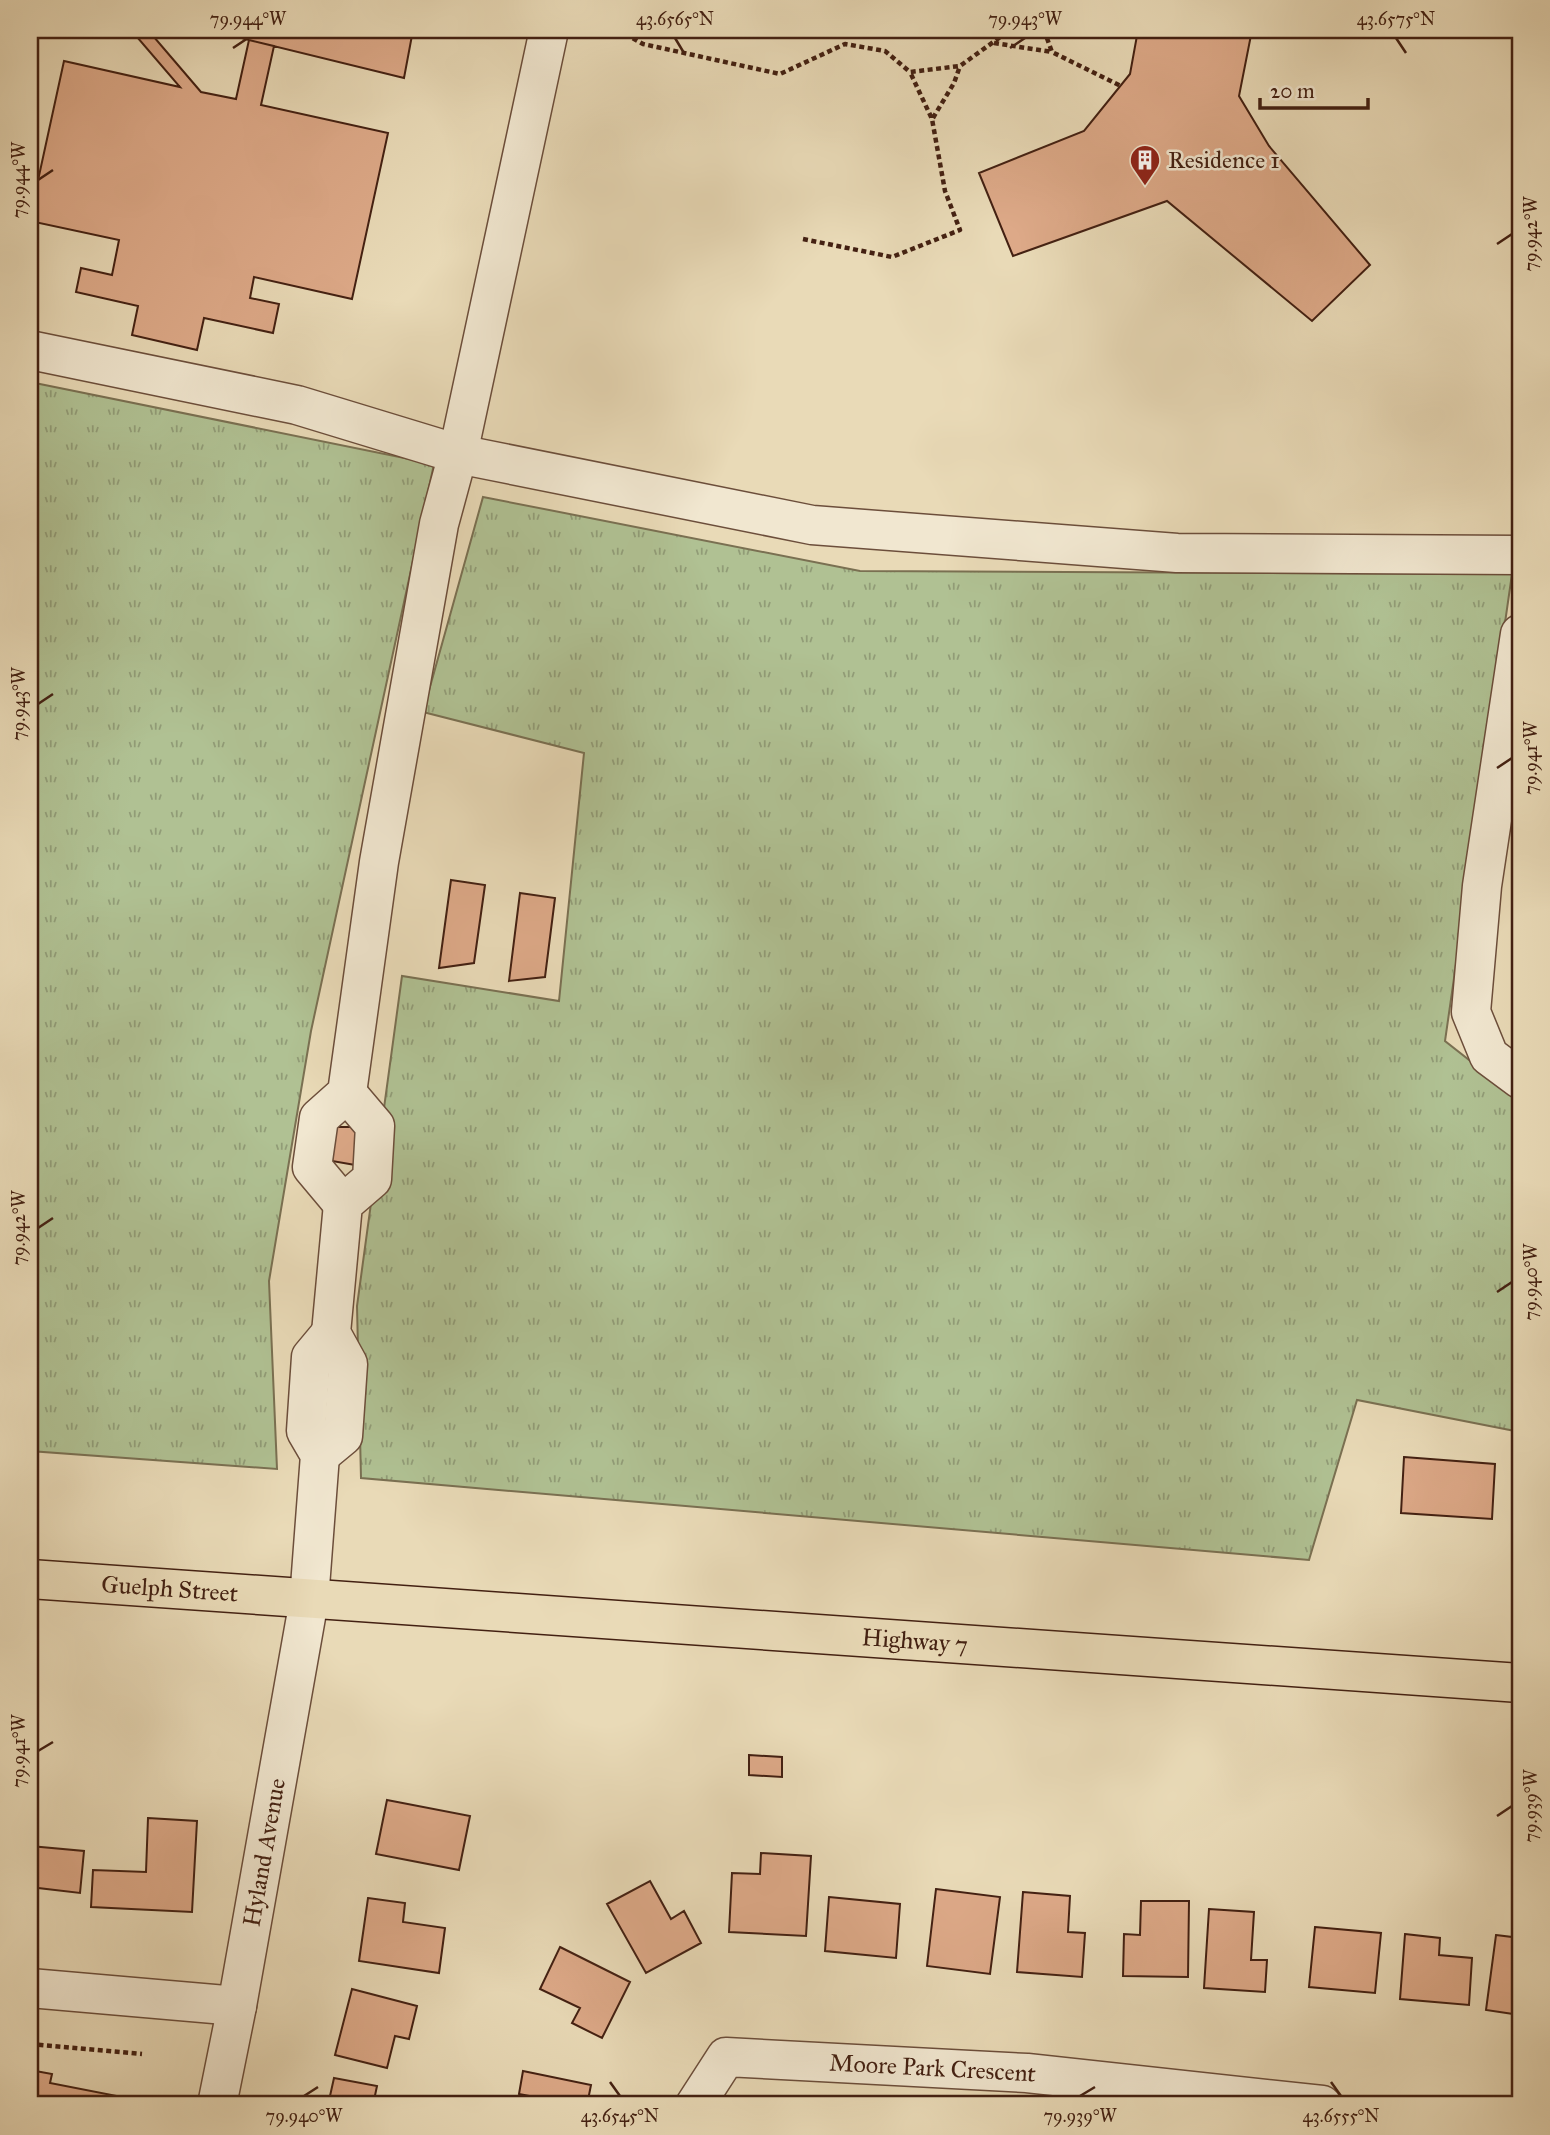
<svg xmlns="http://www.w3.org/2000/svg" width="1550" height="2135" font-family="'IM FELL Great Primer',serif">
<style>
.grass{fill:url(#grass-tufts);stroke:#7a7052;stroke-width:2}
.building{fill:#dda988;stroke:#432012;stroke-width:2}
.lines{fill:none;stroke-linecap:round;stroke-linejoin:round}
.minor-casing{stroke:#6c4e3b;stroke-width:41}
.major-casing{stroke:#432012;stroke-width:41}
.path{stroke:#432012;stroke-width:4.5;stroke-dasharray:5 3.5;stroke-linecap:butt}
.minor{stroke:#f1e7d0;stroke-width:38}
.major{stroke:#e9dab7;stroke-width:38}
.ticks{fill:none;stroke:#432012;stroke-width:2.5}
.labels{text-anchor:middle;stroke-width:5;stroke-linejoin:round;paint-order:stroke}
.poi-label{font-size:24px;fill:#432012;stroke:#f1e7d0;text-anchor:start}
.street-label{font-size:24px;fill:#432012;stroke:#f1e7d0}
.neatline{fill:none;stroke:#432012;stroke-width:2.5}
.ticks-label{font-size:18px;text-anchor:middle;fill:#432012}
</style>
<defs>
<pattern id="grass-tufts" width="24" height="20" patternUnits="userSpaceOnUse" patternTransform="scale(1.75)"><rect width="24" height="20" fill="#b0c193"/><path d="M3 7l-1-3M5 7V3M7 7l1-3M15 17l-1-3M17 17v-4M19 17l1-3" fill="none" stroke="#919c77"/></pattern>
</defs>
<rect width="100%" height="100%" fill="#e9dab7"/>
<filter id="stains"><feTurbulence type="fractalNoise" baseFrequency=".00286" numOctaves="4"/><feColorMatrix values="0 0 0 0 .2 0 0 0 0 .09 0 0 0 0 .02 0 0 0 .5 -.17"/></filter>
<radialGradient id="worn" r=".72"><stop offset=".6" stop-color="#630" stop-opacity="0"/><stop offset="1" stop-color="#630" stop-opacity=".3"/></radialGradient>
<path class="grass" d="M 30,382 L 434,464 L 311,1031 L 269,1281 L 277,1469 L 30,1451 Z
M 483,497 L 860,571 L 1512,574 L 1445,1041 L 1520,1100 L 1520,1432 L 1357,1400 L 1309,1560 L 361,1478 L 357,1306 L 402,976 L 559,1001 L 584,753 L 423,712 Z"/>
<path class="building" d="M 131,30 L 148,30 L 201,92 L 236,99 L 249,40 L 274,46 L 261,105 L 388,133 L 352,299 L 254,277 L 250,298 L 279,304 L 273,333 L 204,318 L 197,350 L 132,335 L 138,306 L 76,292 L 81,268 L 112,275 L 119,240 L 30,221 L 30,217 L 64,61 L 180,87 Z
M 239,30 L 413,30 L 404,78 L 249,40 L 238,37 Z
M 1138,30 L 1252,30 L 1239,96 L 1269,146 L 1370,265 L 1312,321 L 1167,201 L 1013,256 L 979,173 L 1084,131 L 1130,74 Z
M 451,880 L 485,885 L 474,963 L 439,968 Z
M 520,893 L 555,898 L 545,977 L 509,981 Z
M 1520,967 L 1520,1044 L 1517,1044 L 1513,968 Z
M 336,1127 L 363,1127 L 361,1166 L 332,1161 Z
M 1404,1457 L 1495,1464 L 1492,1519 L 1401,1513 Z
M 749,1755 L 782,1757 L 782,1777 L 749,1775 Z
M 387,1800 L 470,1816 L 459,1870 L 376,1854 Z
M 148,1818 L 197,1821 L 192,1912 L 91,1907 L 93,1870 L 146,1872 Z
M 30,1846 L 84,1851 L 80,1893 L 30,1887 Z
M 761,1853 L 811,1856 L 806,1936 L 729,1932 L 732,1873 L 760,1874 Z
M 650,1881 L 671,1919 L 684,1911 L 701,1943 L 646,1973 L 607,1904 Z
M 936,1889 L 1000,1897 L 990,1974 L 927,1966 Z
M 1023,1892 L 1070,1896 L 1068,1932 L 1085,1933 L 1082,1977 L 1017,1972 Z
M 829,1897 L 900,1904 L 896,1958 L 825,1951 Z
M 368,1898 L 405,1903 L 403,1922 L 445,1928 L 439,1973 L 359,1961 Z
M 1141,1901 L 1189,1901 L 1188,1977 L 1123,1976 L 1124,1934 L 1140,1935 Z
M 1209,1909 L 1254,1912 L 1251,1960 L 1267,1960 L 1265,1992 L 1204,1988 Z
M 1315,1927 L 1381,1933 L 1375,1993 L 1309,1987 Z
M 1405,1934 L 1440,1938 L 1439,1955 L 1472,1958 L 1469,2005 L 1400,1999 Z
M 1496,1935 L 1520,1938 L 1520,2015 L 1486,2010 Z
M 560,1947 L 630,1982 L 602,2038 L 572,2023 L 580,2008 L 540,1989 Z
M 352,1989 L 417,2006 L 409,2039 L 395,2036 L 387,2068 L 335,2055 Z
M 30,2070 L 52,2074 L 50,2083 L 122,2097 L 121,2105 L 30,2105 Z
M 523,2071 L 591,2085 L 587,2105 L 533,2105 L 535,2097 L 519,2094 Z
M 334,2078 L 377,2086 L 373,2105 L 328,2105 Z"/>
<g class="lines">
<g class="minor-casing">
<g id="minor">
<path d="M 30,350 L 297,405 L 458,454 L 812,525 L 1177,553 L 1520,555"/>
<path d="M 1520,634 L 1482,886 L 1471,1012 L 1489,1056 L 1520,1079"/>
<path d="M 343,1204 L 312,1167 L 319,1118 L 347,1093 L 379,862 L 439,524 L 458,454 L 549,30"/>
<path d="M 320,1455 L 343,1436 L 348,1364 L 331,1333 L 343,1204 L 372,1179 L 375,1126 L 347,1093"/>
<path d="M 30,1988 L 237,2006"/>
<path id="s1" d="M 217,2105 L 237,2006 L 309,1600 L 320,1455 L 306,1431 L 311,1357 L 331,1333"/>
<path id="s2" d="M 695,2105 L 726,2057 L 1027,2073 L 1322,2105"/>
</g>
</g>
<g class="major-casing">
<g id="major">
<path id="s3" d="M 30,1579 L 1520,1683"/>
</g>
</g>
<path class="path" d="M 618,30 L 643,44 L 780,74 L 845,44 L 885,51 L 910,72 L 960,66 L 1010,30
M 1044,30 L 1052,52 L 1121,86
M 994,43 L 1052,52
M 933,118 L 954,83 L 960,66
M 803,239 L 892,257 L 960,230 L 945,191 L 932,119 L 910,72
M 30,2044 L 142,2054"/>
<use href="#minor" class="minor"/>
<use href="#major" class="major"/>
</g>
<path class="ticks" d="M 675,38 L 684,53M 1396,38 L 1406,53M 233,48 L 248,38M 1010,48 L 1025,38M 38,180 L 53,170M 1497,244 L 1512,234M 38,704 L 53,694M 1497,768 L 1512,758M 38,1228 L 53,1218M 1497,1292 L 1512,1282M 38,1751 L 53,1742M 1497,1816 L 1512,1806M 610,2082 L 620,2096M 1331,2082 L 1341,2096M 304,2096 L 318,2087M 1080,2096 L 1095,2087"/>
<defs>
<g id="building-pin" transform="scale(1.575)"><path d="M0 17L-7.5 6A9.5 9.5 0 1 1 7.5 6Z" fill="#8f2418" stroke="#f1e7d0"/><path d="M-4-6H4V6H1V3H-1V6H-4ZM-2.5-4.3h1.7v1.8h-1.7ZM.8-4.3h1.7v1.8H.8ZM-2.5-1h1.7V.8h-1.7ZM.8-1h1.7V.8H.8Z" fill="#fff"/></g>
</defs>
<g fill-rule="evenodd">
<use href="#building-pin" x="1145" y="160"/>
</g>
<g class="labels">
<g class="poi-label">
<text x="1168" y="168">Residence 1</text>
</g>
<g class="street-label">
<text dy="8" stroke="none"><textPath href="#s3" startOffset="140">Guelph Street</textPath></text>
<text dy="8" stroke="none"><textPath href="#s3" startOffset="887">Highway 7</textPath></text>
<text dy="8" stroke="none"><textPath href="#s1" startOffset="257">Hyland Avenue</textPath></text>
<text dy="8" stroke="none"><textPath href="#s2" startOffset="264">Moore Park Crescent</textPath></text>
</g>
</g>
<rect width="1550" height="2135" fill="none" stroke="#e9dab7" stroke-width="77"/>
<path d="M1260 98v10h108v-10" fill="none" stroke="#432012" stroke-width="3.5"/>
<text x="1270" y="98" font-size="21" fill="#432012" stroke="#f1e7d0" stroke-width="5" paint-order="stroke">20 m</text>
<rect x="38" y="38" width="1474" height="2058" class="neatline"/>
<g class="ticks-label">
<text x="248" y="25">79.944°W</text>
<text x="675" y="25">43.6565°N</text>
<text x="1025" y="25">79.943°W</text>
<text x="1396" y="25">43.6575°N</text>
<text transform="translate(19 180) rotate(-90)" y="6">79.944°W</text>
<text transform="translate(1531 234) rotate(-90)" y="6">79.942°W</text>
<text transform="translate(19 704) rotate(-90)" y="6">79.943°W</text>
<text transform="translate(1531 758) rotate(-90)" y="6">79.941°W</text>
<text transform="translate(19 1228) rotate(-90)" y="6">79.942°W</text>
<text transform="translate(1531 1282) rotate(-90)" y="6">79.940°W</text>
<text transform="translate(19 1751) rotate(-90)" y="6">79.941°W</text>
<text transform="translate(1531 1806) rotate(-90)" y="6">79.939°W</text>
<text x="304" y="2122">79.940°W</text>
<text x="620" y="2122">43.6545°N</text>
<text x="1080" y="2122">79.939°W</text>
<text x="1341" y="2122">43.6555°N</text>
</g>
<rect width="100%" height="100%" filter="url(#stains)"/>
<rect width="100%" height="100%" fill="url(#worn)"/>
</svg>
